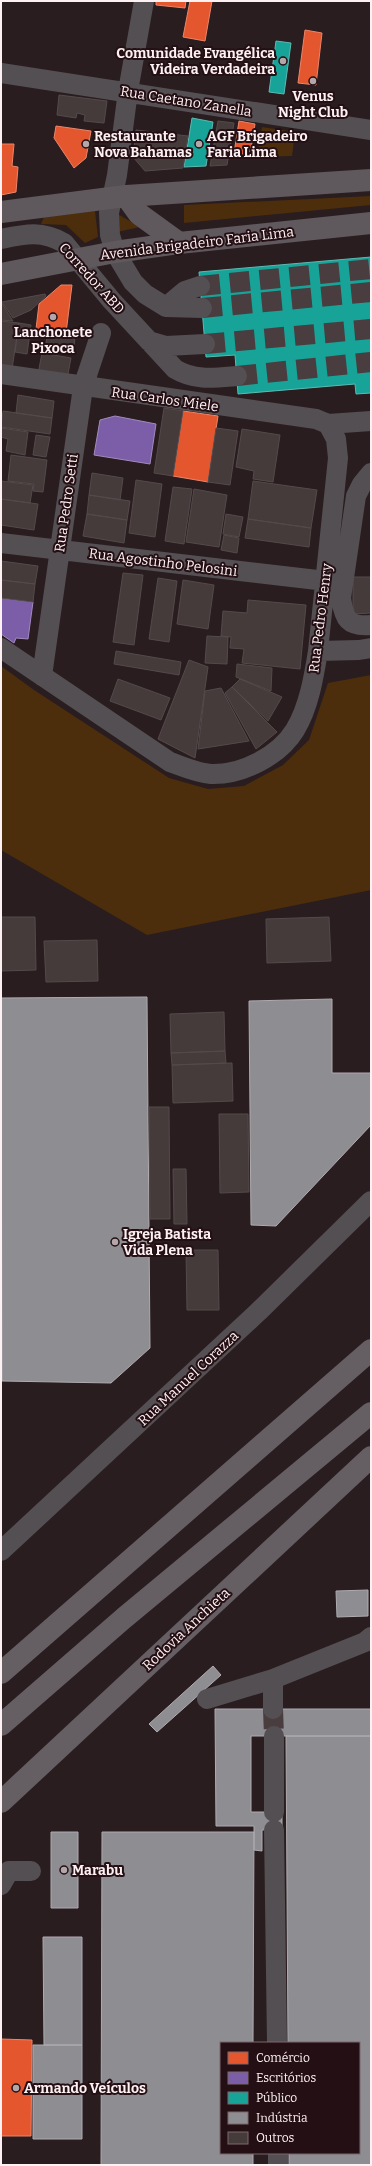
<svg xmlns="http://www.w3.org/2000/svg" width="372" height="2166" font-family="Bitter,serif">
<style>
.green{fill:#4c2e0c}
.shops{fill:#e4572e;stroke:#ec8569}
.offices{fill:#7b5ea7;stroke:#a28abe}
.public{fill:#17a398;stroke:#5cbab3}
.industry{fill:#8d8d92;stroke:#afabaf}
.building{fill:#463b3b;stroke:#554a4b}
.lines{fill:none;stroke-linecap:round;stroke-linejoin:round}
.minor-tunnel{stroke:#493d40;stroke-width:20;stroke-dasharray:20 10;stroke-linecap:butt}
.minor{stroke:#544f52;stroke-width:20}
.major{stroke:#5f585c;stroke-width:22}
.highway{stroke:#655e62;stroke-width:22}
.poi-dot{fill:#b3a7a9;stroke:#240f14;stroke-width:1.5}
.labels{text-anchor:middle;stroke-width:4;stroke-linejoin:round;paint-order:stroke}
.poi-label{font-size:14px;font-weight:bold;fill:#fef1f3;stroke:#240f14;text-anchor:start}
.street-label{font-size:14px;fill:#fef1f3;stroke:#240f14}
</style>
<rect width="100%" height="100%" fill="#291d20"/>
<path class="green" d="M 262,127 L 295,132 L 292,156 L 257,157 Z
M 371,196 L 371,205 L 184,223 L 184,205 Z
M 95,211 L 98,237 L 85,243 L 66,225 L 41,224 L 44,217 Z
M 116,213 L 140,227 L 117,232 Z
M 1,666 L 34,690 L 169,778 L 208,789 L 244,786 L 283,765 L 309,740 L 328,683 L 371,675 L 371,890 L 147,935 L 1,850 Z"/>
<path class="shops" d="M 156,1 L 186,1 L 185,8 L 156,5 Z
M 190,1 L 212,1 L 205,41 L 183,37 Z
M 305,30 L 322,33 L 316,85 L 298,83 Z
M 239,121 L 255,124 L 250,155 L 234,153 Z
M 56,126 L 91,131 L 86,158 L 74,168 L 54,138 Z
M 1,144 L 14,144 L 12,166 L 18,167 L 16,192 L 1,195 Z
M 61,285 L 72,285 L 66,333 L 36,329 L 39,304 Z
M 183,411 L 218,416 L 208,482 L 173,476 Z
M 1,2039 L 32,2040 L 31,2136 L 1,2136 Z"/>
<path class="offices" d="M 115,416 L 156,424 L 150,464 L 94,455 L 100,420 Z
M 1,598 L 33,602 L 28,639 L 16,638 L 14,643 L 1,634 Z"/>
<path class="public" d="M 276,41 L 291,43 L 284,94 L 269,92 Z
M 192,118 L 213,122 L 206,166 L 184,167 Z
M 371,257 L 371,393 L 356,394 L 355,384 L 238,394 L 235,355 L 206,357 L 199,272 Z"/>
<path class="industry" d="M 147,997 L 150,1348 L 111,1383 L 2,1381 L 1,998 Z
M 332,999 L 332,1073 L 371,1073 L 371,1125 L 276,1226 L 251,1225 L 249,1001 Z
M 368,1590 L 368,1616 L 337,1617 L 336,1591 Z
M 213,1666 L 221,1675 L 157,1732 L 149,1724 Z
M 215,1709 L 371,1709 L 371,1736 L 251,1736 L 251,1812 L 282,1812 L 282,1829 L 262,1830 L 262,1851 L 254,1850 L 254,1826 L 216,1826 Z
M 286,1736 L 371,1736 L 371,2165 L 289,2165 L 289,2153 L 359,2153 L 359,2043 L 288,2043 Z
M 51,1832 L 78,1832 L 78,1908 L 51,1908 Z
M 102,1832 L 254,1832 L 253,2043 L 221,2043 L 221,2153 L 253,2153 L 253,2165 L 101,2165 Z
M 43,1937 L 82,1937 L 82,2045 L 44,2045 Z
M 33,2045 L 82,2045 L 82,2139 L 33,2139 Z"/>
<path class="building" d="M 59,95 L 107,101 L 104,123 L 84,121 L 85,115 L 77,113 L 76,118 L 57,115 Z
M 218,121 L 234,123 L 227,165 L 210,166 Z
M 136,130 L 188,136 L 183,168 L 145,171 L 133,157 Z
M 45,294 L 46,296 L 31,310 L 13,318 L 2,302 Z
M 1,302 L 13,321 L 1,320 Z
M 1,321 L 19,323 L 12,369 L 1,368 Z
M 19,323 L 31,325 L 27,354 L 15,352 Z
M 48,333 L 75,337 L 74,347 L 46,343 Z
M 42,353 L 71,358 L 67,379 L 38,374 Z
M 18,395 L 54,401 L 52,418 L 16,413 Z
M 164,408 L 183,411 L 173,476 L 154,473 Z
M 3,411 L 52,418 L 50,434 L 1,427 Z
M 1,428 L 28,432 L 25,455 L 6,451 L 8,439 L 1,437 Z
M 216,428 L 238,431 L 230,485 L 208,482 Z
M 242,429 L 280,435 L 273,482 L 253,479 L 254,471 L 236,467 Z
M 36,435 L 50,437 L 46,457 L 33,455 Z
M 11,455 L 47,460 L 43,492 L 33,491 L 34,484 L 8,481 Z
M 92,473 L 123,478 L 120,500 L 89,495 Z
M 136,480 L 162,484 L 155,537 L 129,533 Z
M 1,481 L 33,485 L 30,503 L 1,499 Z
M 253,481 L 317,490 L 311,528 L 248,519 Z
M 173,487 L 192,489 L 184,544 L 165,541 Z
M 194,489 L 227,495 L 219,547 L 186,542 Z
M 89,495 L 130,501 L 127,520 L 87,514 Z
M 1,499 L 38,504 L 34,530 L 1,525 Z
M 87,514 L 127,520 L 124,543 L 83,536 Z
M 226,514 L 243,517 L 239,537 L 223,534 Z
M 248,519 L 311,528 L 309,547 L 245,538 Z
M 224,535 L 239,538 L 237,553 L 221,550 Z
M 1,561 L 38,566 L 35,584 L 1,580 Z
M 123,573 L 143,575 L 134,645 L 113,642 Z
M 353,577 L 371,577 L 371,613 L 353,614 Z
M 158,578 L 177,581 L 169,642 L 149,639 Z
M 1,580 L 35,584 L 33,602 L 1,598 Z
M 183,580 L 214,585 L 208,629 L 177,624 Z
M 248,600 L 306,605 L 300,669 L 242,663 L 244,649 L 230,648 L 231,637 L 221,636 L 223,611 L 247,613 Z
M 207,636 L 228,637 L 227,664 L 205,663 Z
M 116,651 L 181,662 L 179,675 L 114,664 Z
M 189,660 L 208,667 L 195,758 L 158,739 Z
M 237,664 L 272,668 L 271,691 L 236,677 Z
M 118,679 L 170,698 L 161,720 L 110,701 Z
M 240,679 L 282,697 L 268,721 L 232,687 Z
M 232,687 L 277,732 L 256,749 L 225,693 Z
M 221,688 L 249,741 L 198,749 L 205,691 Z
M 1,917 L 35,917 L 36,970 L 1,971 Z
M 329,917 L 331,961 L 267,963 L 266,919 Z
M 97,940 L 98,981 L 46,982 L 44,941 Z
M 224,1012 L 225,1051 L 171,1053 L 170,1014 Z
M 225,1051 L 226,1063 L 172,1065 L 171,1053 Z
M 232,1063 L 233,1101 L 173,1103 L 172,1065 Z
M 149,1107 L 169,1107 L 170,1219 L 150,1219 Z
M 219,1114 L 248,1114 L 249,1192 L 220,1193 Z
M 173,1169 L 186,1169 L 187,1224 L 174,1224 Z
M 186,1250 L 218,1250 L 219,1310 L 187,1310 Z"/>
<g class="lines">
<path class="minor-tunnel" d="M 200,286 L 371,269
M 202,308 L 371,292
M 205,344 L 371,329
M 237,376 L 371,362
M 273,1709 L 274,1736"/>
<path class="minor" d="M 144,1 L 128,91 L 117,175 L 109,213 L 110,235 L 115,252 L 133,282 L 145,294 L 166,307 L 202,308
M 1,73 L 371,130
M 1,239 C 25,234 42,230 64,243 L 112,301 L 175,369 C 195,381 214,378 237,376
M 166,307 L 185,291 L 200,286
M 149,341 L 166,346 L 205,344
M 1,374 L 316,419 L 328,424 L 371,421
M 371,473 L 362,484 L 356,496 L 341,598 C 344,619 348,627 371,625
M 1,543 L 326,581
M 1,648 L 170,762 C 184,767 197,773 211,774 C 242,775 279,756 295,730 C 309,707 314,676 318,651 L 338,458 L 336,439 L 328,424
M 318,651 L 359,650 L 371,648
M 42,676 L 83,387 L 101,333
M 1,1551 L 258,1312 L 371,1201
M 273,1679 L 273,1709
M 207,1699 L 273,1679 L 365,1642 L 371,1637
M 274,1736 L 274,1812
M 274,1830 L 277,2043
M 1,1885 L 9,1871 L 31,1871
M 278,2153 L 278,2165"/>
<path class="major" d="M 126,196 L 139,214 L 179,243
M 1,212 L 126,196 L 371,180
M 1,274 L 115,252 L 179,243 L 371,223"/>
<path class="highway" d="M 1,1673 L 371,1350
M 1,1725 L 124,1618 L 371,1413
M 1,1802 L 371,1457"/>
</g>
<g class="poi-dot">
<circle cx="283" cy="61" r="4"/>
<circle cx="313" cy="81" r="4"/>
<circle cx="86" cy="144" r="4"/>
<circle cx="199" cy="144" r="4"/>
<circle cx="53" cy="317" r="4"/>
<circle cx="115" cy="1242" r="4"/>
<circle cx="64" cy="1870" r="4"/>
<circle cx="16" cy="2088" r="4"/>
</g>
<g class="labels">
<g class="poi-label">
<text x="275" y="58" text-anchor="end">Comunidade Evangélica<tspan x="275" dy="16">Videira Verdadeira</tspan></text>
<text x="313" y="101" text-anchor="middle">Venus<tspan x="313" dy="16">Night Club</tspan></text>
<text x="94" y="141">Restaurante<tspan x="94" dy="16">Nova Bahamas</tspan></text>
<text x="207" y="141">AGF Brigadeiro<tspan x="207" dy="16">Faria Lima</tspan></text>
<text x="53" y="337" text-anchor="middle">Lanchonete<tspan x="53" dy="16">Pixoca</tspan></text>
<text x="123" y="1239">Igreja Batista<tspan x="123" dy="16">Vida Plena</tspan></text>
<text x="72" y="1875">Marabu</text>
<text x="24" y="2093">Armando Veículos</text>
</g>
<g class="street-label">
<text transform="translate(186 101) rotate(9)" y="5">Rua Caetano Zanella</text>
<text transform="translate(197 243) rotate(-7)" y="5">Avenida Brigadeiro Faria Lima</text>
<text transform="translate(92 278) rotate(48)" y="5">Corredor ABD</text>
<text transform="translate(165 399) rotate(8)" y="5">Rua Carlos Miele</text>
<text transform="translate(66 503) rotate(-82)" y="5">Rua Pedro Setti</text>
<text transform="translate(163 562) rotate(7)" y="5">Rua Agostinho Pelosini</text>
<text transform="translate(320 618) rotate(-83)" y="5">Rua Pedro Henry</text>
<text transform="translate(188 1378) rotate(-43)" y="5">Rua Manuel Corazza</text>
<text transform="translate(186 1629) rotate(-43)" y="5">Rodovia Anchieta</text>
</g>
</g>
<rect width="372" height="2166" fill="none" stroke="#fef1f3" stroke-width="4"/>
<rect x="220" y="2042" width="140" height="112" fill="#240f14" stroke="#7b696d"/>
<rect x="228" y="2052" width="20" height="12" fill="#e4572e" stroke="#7b696d"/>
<text x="256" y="2062" font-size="12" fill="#fef1f3">Comércio</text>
<rect x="228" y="2072" width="20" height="12" fill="#7b5ea7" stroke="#7b696d"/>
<text x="256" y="2082" font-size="12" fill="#fef1f3">Escritórios</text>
<rect x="228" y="2092" width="20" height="12" fill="#17a398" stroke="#7b696d"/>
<text x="256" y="2102" font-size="12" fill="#fef1f3">Público</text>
<rect x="228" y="2112" width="20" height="12" fill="#8d8d92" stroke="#7b696d"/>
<text x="256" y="2122" font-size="12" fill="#fef1f3">Indústria</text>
<rect x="228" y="2132" width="20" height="12" fill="#463b3b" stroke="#7b696d"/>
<text x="256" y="2142" font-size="12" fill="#fef1f3">Outros</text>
</svg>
